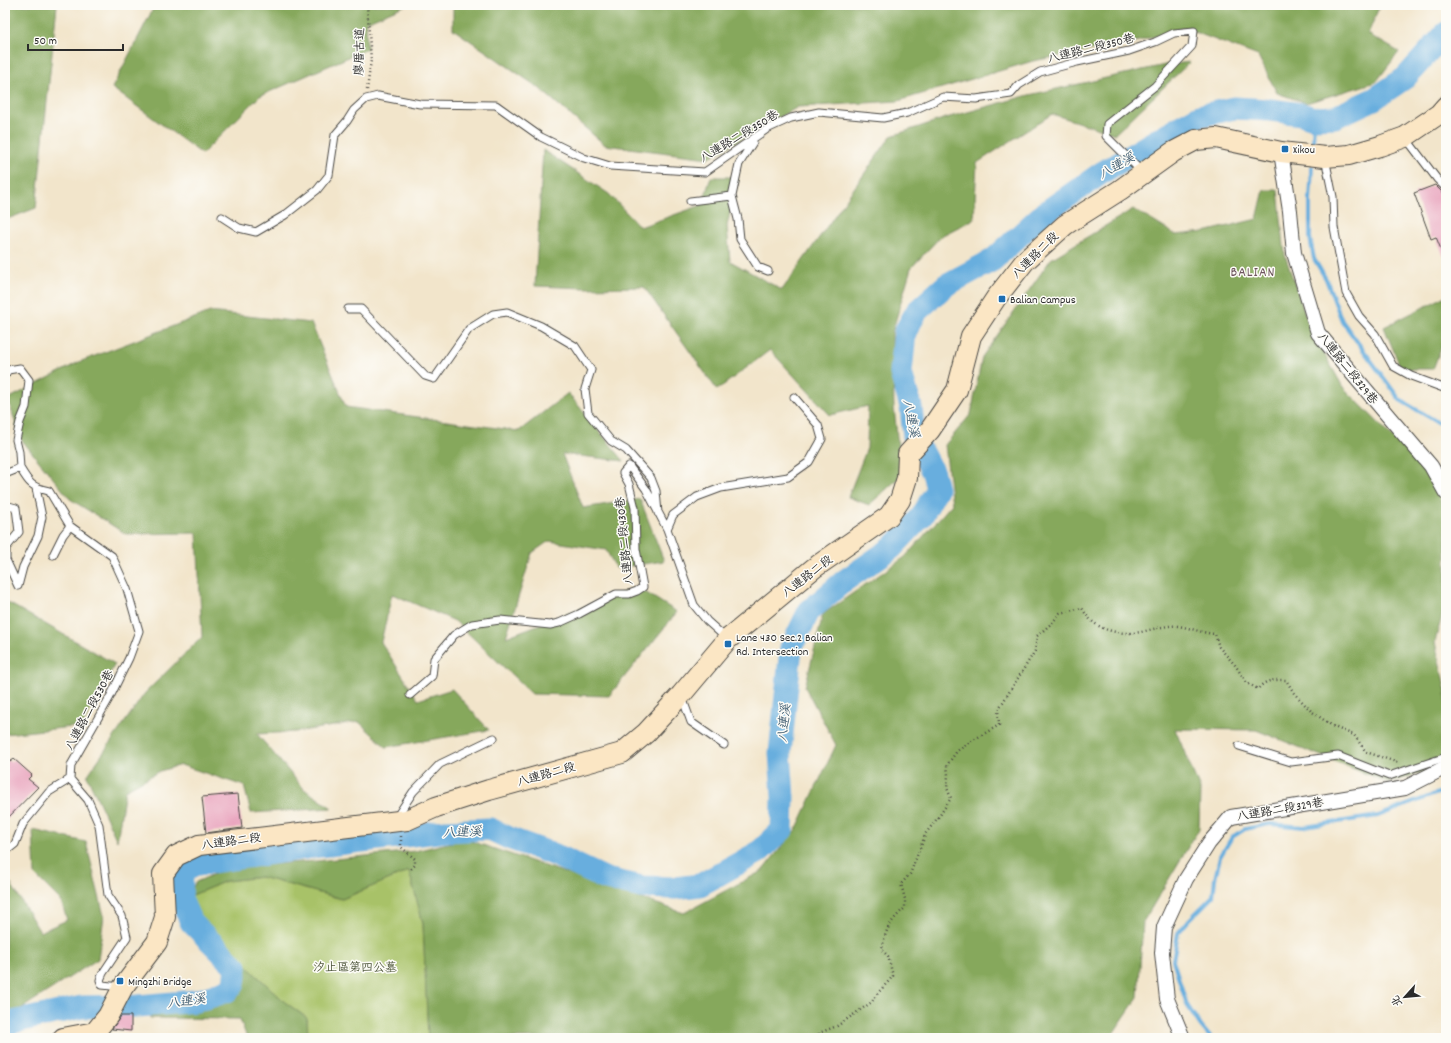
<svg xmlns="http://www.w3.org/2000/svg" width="1451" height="1043" font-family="Dekko,'LXGW WenKai TC',sans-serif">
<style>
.green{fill:#a8c268;stroke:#6a764a}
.forest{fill:#86a85c;stroke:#586a44}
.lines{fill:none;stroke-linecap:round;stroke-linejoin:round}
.stream{stroke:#68aede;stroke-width:4}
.river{stroke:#68aede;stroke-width:23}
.building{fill:#e9a4be}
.lane-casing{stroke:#494743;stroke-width:9}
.street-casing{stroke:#494743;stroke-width:16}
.secondary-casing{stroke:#494743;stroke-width:22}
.path{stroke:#494743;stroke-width:2.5;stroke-dasharray:1 3;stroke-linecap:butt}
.lane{stroke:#fff;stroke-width:7}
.street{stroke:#fff;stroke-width:14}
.secondary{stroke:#fbe6c4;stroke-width:20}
.poi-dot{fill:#1f6fb2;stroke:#fdfcf7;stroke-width:1.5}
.labels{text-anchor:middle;stroke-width:3;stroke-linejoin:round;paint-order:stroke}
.street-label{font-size:12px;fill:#2b2b2b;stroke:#fdfcf7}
.poi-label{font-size:12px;fill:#2b2b2b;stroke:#fdfcf7;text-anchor:start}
.park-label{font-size:12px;fill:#50583d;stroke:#fdfcf7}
.water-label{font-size:13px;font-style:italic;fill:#435f73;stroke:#fdfcf7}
.quarter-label{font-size:14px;letter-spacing:1px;fill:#6e555e;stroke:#fdfcf7}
</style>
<rect width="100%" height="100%" fill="#fdfcf7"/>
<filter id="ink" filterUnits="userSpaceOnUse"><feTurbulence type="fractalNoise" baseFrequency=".025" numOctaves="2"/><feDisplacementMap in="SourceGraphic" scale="8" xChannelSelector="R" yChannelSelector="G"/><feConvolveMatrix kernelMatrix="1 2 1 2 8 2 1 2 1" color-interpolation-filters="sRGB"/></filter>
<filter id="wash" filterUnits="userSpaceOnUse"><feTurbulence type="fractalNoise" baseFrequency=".012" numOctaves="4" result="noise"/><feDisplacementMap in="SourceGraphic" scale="16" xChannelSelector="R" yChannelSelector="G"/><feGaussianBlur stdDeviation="0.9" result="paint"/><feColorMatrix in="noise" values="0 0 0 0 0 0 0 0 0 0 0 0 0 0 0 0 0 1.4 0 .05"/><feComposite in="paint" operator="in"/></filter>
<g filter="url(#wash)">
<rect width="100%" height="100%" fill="#f2e5cb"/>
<path class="green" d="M 409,871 L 423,923 L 428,1038 L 308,1038 L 307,1018 L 286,1003 L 189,913 L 190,896 L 226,881 L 261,877 L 342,899 Z"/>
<path class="forest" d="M 5,5 L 57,5 L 36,208 L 5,220 Z
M 155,5 L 406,5 L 366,22 L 367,49 L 260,96 L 202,154 L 112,88 Z
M 453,5 L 1380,5 L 1368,34 L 1399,52 L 1376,82 L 1306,103 L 1277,93 L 1258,56 L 1184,28 L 1139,41 L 1033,61 L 898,101 L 798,107 L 708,158 L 605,145 L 539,88 L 453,29 Z
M 1190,62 L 1115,134 L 1052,114 L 977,163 L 974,219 L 941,236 L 911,268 L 892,333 L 894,407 L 901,476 L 869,505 L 848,497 L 867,448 L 868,406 L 830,415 L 770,350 L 717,390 L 644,287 L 585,288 L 535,286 L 543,150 L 609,194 L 640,227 L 702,205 L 711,177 L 738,177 L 727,226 L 730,261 L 782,290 L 891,136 L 946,118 L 1029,95 L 1165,65 Z
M 1264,190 L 1278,190 L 1285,255 L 1310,329 L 1343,387 L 1428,473 L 1446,513 L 1446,601 L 1435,642 L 1446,692 L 1446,756 L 1429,770 L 1389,783 L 1256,730 L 1175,729 L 1200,789 L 1199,829 L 1143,922 L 1138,997 L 1110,1038 L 428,1038 L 423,923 L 409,871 L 342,899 L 261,877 L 226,881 L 190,896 L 190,913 L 286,1003 L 307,1018 L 308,1038 L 247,1038 L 240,1019 L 150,1018 L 152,1012 L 230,1001 L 244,987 L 231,962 L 187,921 L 183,900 L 196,882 L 230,867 L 316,861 L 415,851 L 465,839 L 684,913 L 762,871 L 797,828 L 836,745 L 805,687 L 823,614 L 905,557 L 952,504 L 945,445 L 971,414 L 982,357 L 1051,259 L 1133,209 L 1176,235 L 1204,232 L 1257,219 Z
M 1446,296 L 1446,335 L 1433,369 L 1401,369 L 1384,327 Z
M 210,312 L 311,323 L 346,407 L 519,431 L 568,393 L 624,461 L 562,454 L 583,508 L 640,499 L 664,561 L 616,568 L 606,550 L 549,541 L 532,553 L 506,637 L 637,587 L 677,612 L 609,696 L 532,694 L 455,621 L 392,594 L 381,642 L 418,700 L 452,689 L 489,730 L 386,747 L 359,722 L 295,732 L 257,734 L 304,789 L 332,808 L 251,813 L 244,786 L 181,765 L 160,771 L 125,790 L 117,841 L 87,776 L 145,693 L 202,637 L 197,533 L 126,534 L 70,499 L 20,438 L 8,399 L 79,362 Z
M 5,601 L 115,664 L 82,726 L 5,734 Z
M 33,830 L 86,842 L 104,916 L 98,959 L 5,1019 L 5,874 L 40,932 L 67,920 L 61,901 L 35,875 Z"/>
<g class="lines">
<path class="stream" d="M 1313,144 L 1314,118
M 1312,167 L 1310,200 L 1310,238 L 1314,259 L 1326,279 L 1342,321 L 1400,400 L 1446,427
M 1211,1038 L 1200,1025 L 1187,1005 L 1173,960 L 1178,933 L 1189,920 L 1213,896 L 1215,879 L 1220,857 L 1232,837 L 1245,829 L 1270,824 L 1304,827 L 1378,816 L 1446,790"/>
<path class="river" d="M 5,1026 L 13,1022 L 82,1007 L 138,1006 L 197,1001 L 227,991 L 234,984 L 236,967 L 191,922 L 181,899 L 182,874 L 193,865 L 320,846 L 446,831 L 490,829 L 511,839 L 553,854 L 606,879 L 642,887 L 675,888 L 700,885 L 759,852 L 782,830 L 783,797 L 780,753 L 791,648 L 809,611 L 844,581 L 892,548 L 922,516 L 937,489 L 933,473 L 914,437 L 911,407 L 901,373 L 905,332 L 917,311 L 946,285 L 993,260 L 1043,214 L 1103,172 L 1163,136 L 1199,116 L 1234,108 L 1270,110 L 1301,114 L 1314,118 L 1335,117 L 1374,99 L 1405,78 L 1446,33"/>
</g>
<g id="blocks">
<path class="building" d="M 1435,185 L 1442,192 L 1446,193 L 1446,262 L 1436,237 L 1431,239 L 1414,193 Z
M 5,758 L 10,762 L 14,759 L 32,775 L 28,779 L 38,787 L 5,821 Z
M 238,794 L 242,828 L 206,833 L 202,797 Z
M 121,1016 L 131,1016 L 131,1031 L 112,1029 Z"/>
</g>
</g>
<g filter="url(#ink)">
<use href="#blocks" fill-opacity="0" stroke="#494743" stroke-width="1"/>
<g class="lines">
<g class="lane-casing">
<path id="lane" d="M 1405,137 L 1437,179 L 1446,188
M 753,142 L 739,164 L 732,196 L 738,219 L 740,239 L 758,267 L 768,271
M 1325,158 L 1333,197 L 1334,227 L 1346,293 L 1359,316 L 1375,334 L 1393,366 L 1411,376 L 1446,389
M 690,201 L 732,196
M 222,217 L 239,228 L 256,232 L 285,215 L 317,190 L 329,175 L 335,135 L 347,121 L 354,110 L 366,99 L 378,96 L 420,104 L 496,105 L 541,137 L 584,158 L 610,166 L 705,172 L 767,129 L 791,118 L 819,112 L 883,118 L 907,113 L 943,97 L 976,99 L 1011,94 L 1019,85 L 1040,72 L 1077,62 L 1129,51 L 1155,42 L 1174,33 L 1194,31 L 1192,46 L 1155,86 L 1107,124 L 1106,136 L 1143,173
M 348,309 L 361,309 L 425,376 L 434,379 L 469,329 L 493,314 L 507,312 L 541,326 L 575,346 L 591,370 L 585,389 L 588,413 L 611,441 L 626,450 L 651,478 L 656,491 L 658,513
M 5,375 L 8,370 L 20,368 L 29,380 L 26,407 L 20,422 L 16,440 L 19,452 L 20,468
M 5,474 L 20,468 C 29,483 31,487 49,491 L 70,526 L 112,556 L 127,589 L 139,631 L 129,658 L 110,697 L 71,765 L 70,779 L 88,800 L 99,825 L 108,895 L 122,916 L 127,937 L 103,973 L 100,980 L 102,985 L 121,987
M 5,505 L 16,508 L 19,532 L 6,548 L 6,560 L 18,586 L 23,567 L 38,536 L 42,517 L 36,488
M 53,555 L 63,535 L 70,526
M 726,638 L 707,621 L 694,605 L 667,529 L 673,515 L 697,497 L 721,488 L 788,477 L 809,462 L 822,439 L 818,425 L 794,397
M 410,695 L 432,676 L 434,659 L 454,635 L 472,624 L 500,620 L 550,625 L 559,623 L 579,614 L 616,594 L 629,594 L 637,591 L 643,587 L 636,549 L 635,508 L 629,484 L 623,473 L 629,466 L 646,489 L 667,529
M 682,697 L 691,722 L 724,745
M 1239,746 L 1291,762 L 1338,756 L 1389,776 L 1446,757
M 396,818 L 413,792 L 440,764 L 494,738
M 5,852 L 15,844 L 23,824 L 49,792 L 70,779"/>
</g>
<g class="street-casing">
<path id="street" d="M 1281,152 L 1290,211 L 1294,253 L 1318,333 L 1389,417 L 1431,466 L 1446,493
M 1183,1038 L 1167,999 L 1162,953 L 1164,927 L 1186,879 L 1209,843 L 1231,817 L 1405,788 L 1446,767"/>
</g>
<g class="secondary-casing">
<path id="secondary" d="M 63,1038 L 95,1032 L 108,1016 L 123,987 L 157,942 L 165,917 L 163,874 L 176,856 L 199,845 L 407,820 L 436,807 L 489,790 L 622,753 L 646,733 L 681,695 L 728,639 L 814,568 L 889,516 L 900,500 L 907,478 L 908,454 L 930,430 L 957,390 L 971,336 L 996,298 L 1025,261 L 1065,225 L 1120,190 L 1173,152 L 1196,140 L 1216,138 L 1281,152 L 1325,157 L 1349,155 L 1380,146 L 1405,137 L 1439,114 L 1446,106"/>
</g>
<path class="path" d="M 367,90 L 371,60 L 367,5
M 401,836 L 401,847 L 415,859 L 415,865 L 409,871
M 819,1038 L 819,1033 L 837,1026 L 872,1002 C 877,992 886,985 893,976 L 888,956 L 882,950 C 885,930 890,921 905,908 L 905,899 L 901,884 L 910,874 L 926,833 L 940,815 L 951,798 L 947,788 L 948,775 L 947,765 L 957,751 L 970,742 L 999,725 L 998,710 L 1035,651 L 1037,636 L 1052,623 L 1060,613 L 1082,608 C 1084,611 1086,615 1089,618 C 1101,632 1124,635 1141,632 C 1154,629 1165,625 1178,626 C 1191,628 1202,633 1215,634 L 1219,647 L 1235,665 L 1247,683 L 1258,689 C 1266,679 1275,680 1286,680 L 1294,693 L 1311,711 L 1334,727 L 1354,735 L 1366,752 L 1399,763"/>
<use href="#lane" class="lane"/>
<use href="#street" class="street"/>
<use href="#secondary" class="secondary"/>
</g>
</g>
<g class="poi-dot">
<rect x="1281" y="145" width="8" height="8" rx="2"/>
<rect x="998" y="295" width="8" height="8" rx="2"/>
<rect x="724" y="640" width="8" height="8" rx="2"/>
<rect x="116" y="977" width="8" height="8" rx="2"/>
</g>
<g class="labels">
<g class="street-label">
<text transform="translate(1091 48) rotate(-14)" y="4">八連路二段350巷</text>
<text transform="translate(359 52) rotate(-89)" y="4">廖厝古道</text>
<text transform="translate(739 136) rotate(-31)" y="4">八連路二段350巷</text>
<text transform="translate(1035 255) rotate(-45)" y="4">八連路二段</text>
<text transform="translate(1348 368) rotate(51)" y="4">八連路二段329巷</text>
<text transform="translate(624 541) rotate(-96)" y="4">八連路二段430巷</text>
<text transform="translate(807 576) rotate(-38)" y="4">八連路二段</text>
<text transform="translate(89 710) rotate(-62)" y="4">八連路二段530巷</text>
<text transform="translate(546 774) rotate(-16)" y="4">八連路二段</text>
<text transform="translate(1280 809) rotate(-10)" y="4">八連路二段329巷</text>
<text transform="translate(231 841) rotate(-8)" y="4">八連路二段</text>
</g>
<g class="poi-label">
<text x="1293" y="153">Xikou</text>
<text x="1010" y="303">Balian Campus</text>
<text x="736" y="641">Lane 430 Sec.2 Balian<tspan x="736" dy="14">Rd. Intersection</tspan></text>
<text x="128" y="985">Mingzhi Bridge</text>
</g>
<g class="park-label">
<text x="355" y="971">汐止區第四公墓</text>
</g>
<g class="water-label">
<text transform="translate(1116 165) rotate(-31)" y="5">八連溪</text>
<text transform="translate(912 418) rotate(78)" y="5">八連溪</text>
<text transform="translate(783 723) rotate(-85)" y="5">八連溪</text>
<text transform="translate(462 831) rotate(-3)" y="5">八連溪</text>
<text transform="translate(186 1000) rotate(-9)" y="5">八連溪</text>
</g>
<g class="quarter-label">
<text x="1253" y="276">BALIAN</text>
</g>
</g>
<rect width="1451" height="1043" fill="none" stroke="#fdfcf7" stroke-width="20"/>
<g transform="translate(1405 997) rotate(243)" stroke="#fdfcf7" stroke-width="3" paint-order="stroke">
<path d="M0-3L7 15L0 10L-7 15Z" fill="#2b2b2b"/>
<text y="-6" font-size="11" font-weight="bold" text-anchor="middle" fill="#2b2b2b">北</text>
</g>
<path d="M28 44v6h95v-6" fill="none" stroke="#2b2b2b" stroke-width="2"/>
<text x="34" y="44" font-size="12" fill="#2b2b2b" stroke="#fdfcf7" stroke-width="3" paint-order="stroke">50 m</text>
</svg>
